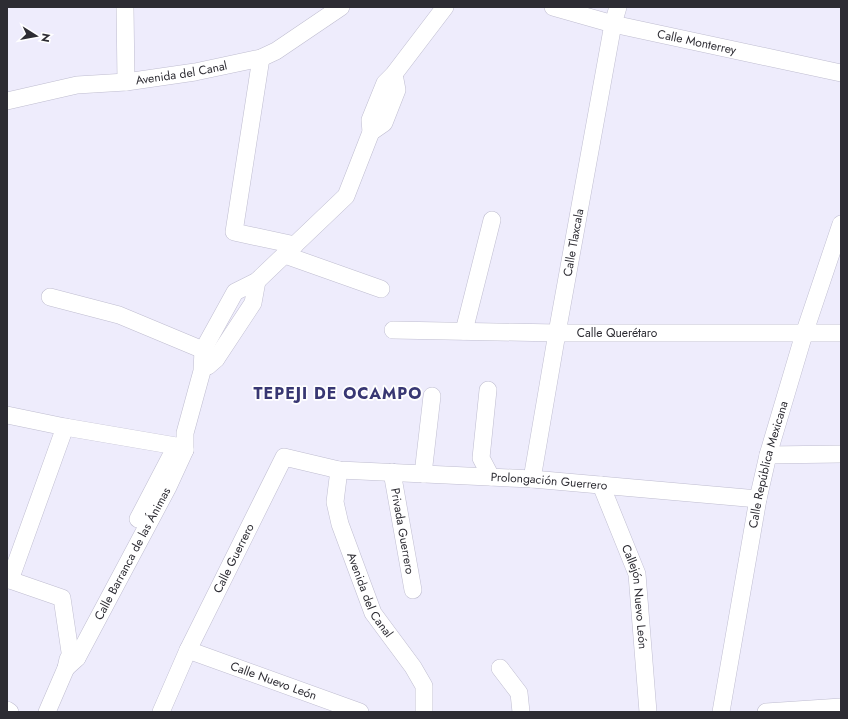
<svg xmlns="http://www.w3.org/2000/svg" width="848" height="719" font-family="Jost,sans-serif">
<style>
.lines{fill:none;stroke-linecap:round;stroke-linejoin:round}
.minor-casing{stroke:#bfbdd0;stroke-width:18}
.minor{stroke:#fff;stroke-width:17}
.labels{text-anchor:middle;stroke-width:3.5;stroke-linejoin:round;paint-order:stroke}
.street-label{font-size:12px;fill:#2d2c33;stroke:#fff}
.district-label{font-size:16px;font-weight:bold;letter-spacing:1px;fill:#383773;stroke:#fff}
</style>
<rect width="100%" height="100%" fill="#eeecfc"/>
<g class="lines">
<g class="minor-casing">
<g id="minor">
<path d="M 125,7 L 126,82"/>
<path id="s1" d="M 553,7 L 613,24 L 841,73"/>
<path d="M 261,58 L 234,232 L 295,245"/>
<path id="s2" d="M 7,101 L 77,85 L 126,82 L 195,72 L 261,58 L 276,51 L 341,7"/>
<path d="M 371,132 L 384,123 L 397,90 L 394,74"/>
<path d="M 285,255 L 381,289"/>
<path d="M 50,297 L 119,315 L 203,350 L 216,359"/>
<path id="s3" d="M 393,330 L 557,333 L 841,333"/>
<path d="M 464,331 L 492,220"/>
<path d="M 208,366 L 216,359 L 253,303 L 257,281"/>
<path d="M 488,390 L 481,458 L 491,477"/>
<path d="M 7,415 L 65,427 L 176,446 L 185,450"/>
<path d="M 768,455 L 841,454"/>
<path id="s4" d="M 339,470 L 335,502 L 340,524 L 373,613 L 413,667 L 424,686 L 424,712"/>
<path id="s5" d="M 392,472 L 413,590"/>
<path d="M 423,474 L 432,396"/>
<path id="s6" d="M 532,479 L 557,333 L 613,24 L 618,7"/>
<path id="s7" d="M 601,485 L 637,574 L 648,712"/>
<path d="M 138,519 L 173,452"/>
<path d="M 7,579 L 62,598 L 70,652 L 77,658"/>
<path d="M 10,580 L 65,427"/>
<path id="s8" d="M 188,650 L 360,712"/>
<path id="s9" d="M 66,668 L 77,658 L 168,487 L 185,450 L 185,433 L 202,371 L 203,350 L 235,292 L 257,281 L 346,196 L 371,132 L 370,120 L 385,83 L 394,74 L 445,7"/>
<path d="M 500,668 L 519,693 L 521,712"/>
<path d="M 7,710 L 10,712"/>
<path d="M 47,712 L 66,668 L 68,659"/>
<path id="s10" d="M 161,712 L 188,650 L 284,457 L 339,470 L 532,479 L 758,499"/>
<path id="s11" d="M 721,712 L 758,499 L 768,455 L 804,334 L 841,224"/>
<path d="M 766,712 L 841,707"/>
</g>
</g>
<use href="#minor" class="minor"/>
</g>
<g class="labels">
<g class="street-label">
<text dy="4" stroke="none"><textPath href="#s1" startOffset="148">Calle Monterrey</textPath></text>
<text dy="4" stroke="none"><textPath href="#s2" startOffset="177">Avenida del Canal</textPath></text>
<text dy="4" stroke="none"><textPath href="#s6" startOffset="240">Calle Tlaxcala</textPath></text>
<text dy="4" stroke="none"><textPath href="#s3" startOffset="224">Calle Querétaro</textPath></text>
<text dy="4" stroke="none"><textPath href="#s11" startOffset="252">Calle República Mexicana</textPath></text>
<text dy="4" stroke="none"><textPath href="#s10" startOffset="550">Prolongación Guerrero</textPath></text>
<text dy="4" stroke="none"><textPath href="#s5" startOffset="60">Privada Guerrero</textPath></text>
<text dy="4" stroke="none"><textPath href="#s9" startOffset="133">Calle Barranca de las Ánimas</textPath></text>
<text dy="4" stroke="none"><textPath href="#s10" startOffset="170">Calle Guerrero</textPath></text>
<text dy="4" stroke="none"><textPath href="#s4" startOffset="132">Avenida del Canal</textPath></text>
<text dy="4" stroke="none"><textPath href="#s7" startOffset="118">Callejón Nuevo León</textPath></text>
<text dy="4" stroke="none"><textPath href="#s8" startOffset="91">Calle Nuevo León</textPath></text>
</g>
<g class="district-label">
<text x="338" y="399">TEPEJI DE OCAMPO</text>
</g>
</g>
<rect width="848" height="719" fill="none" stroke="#2d2c33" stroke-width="16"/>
<g transform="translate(36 36) rotate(101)" stroke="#ffffff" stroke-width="3" paint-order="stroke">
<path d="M0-3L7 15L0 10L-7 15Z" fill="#2d2c33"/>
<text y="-6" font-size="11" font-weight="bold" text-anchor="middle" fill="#2d2c33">N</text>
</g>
</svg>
